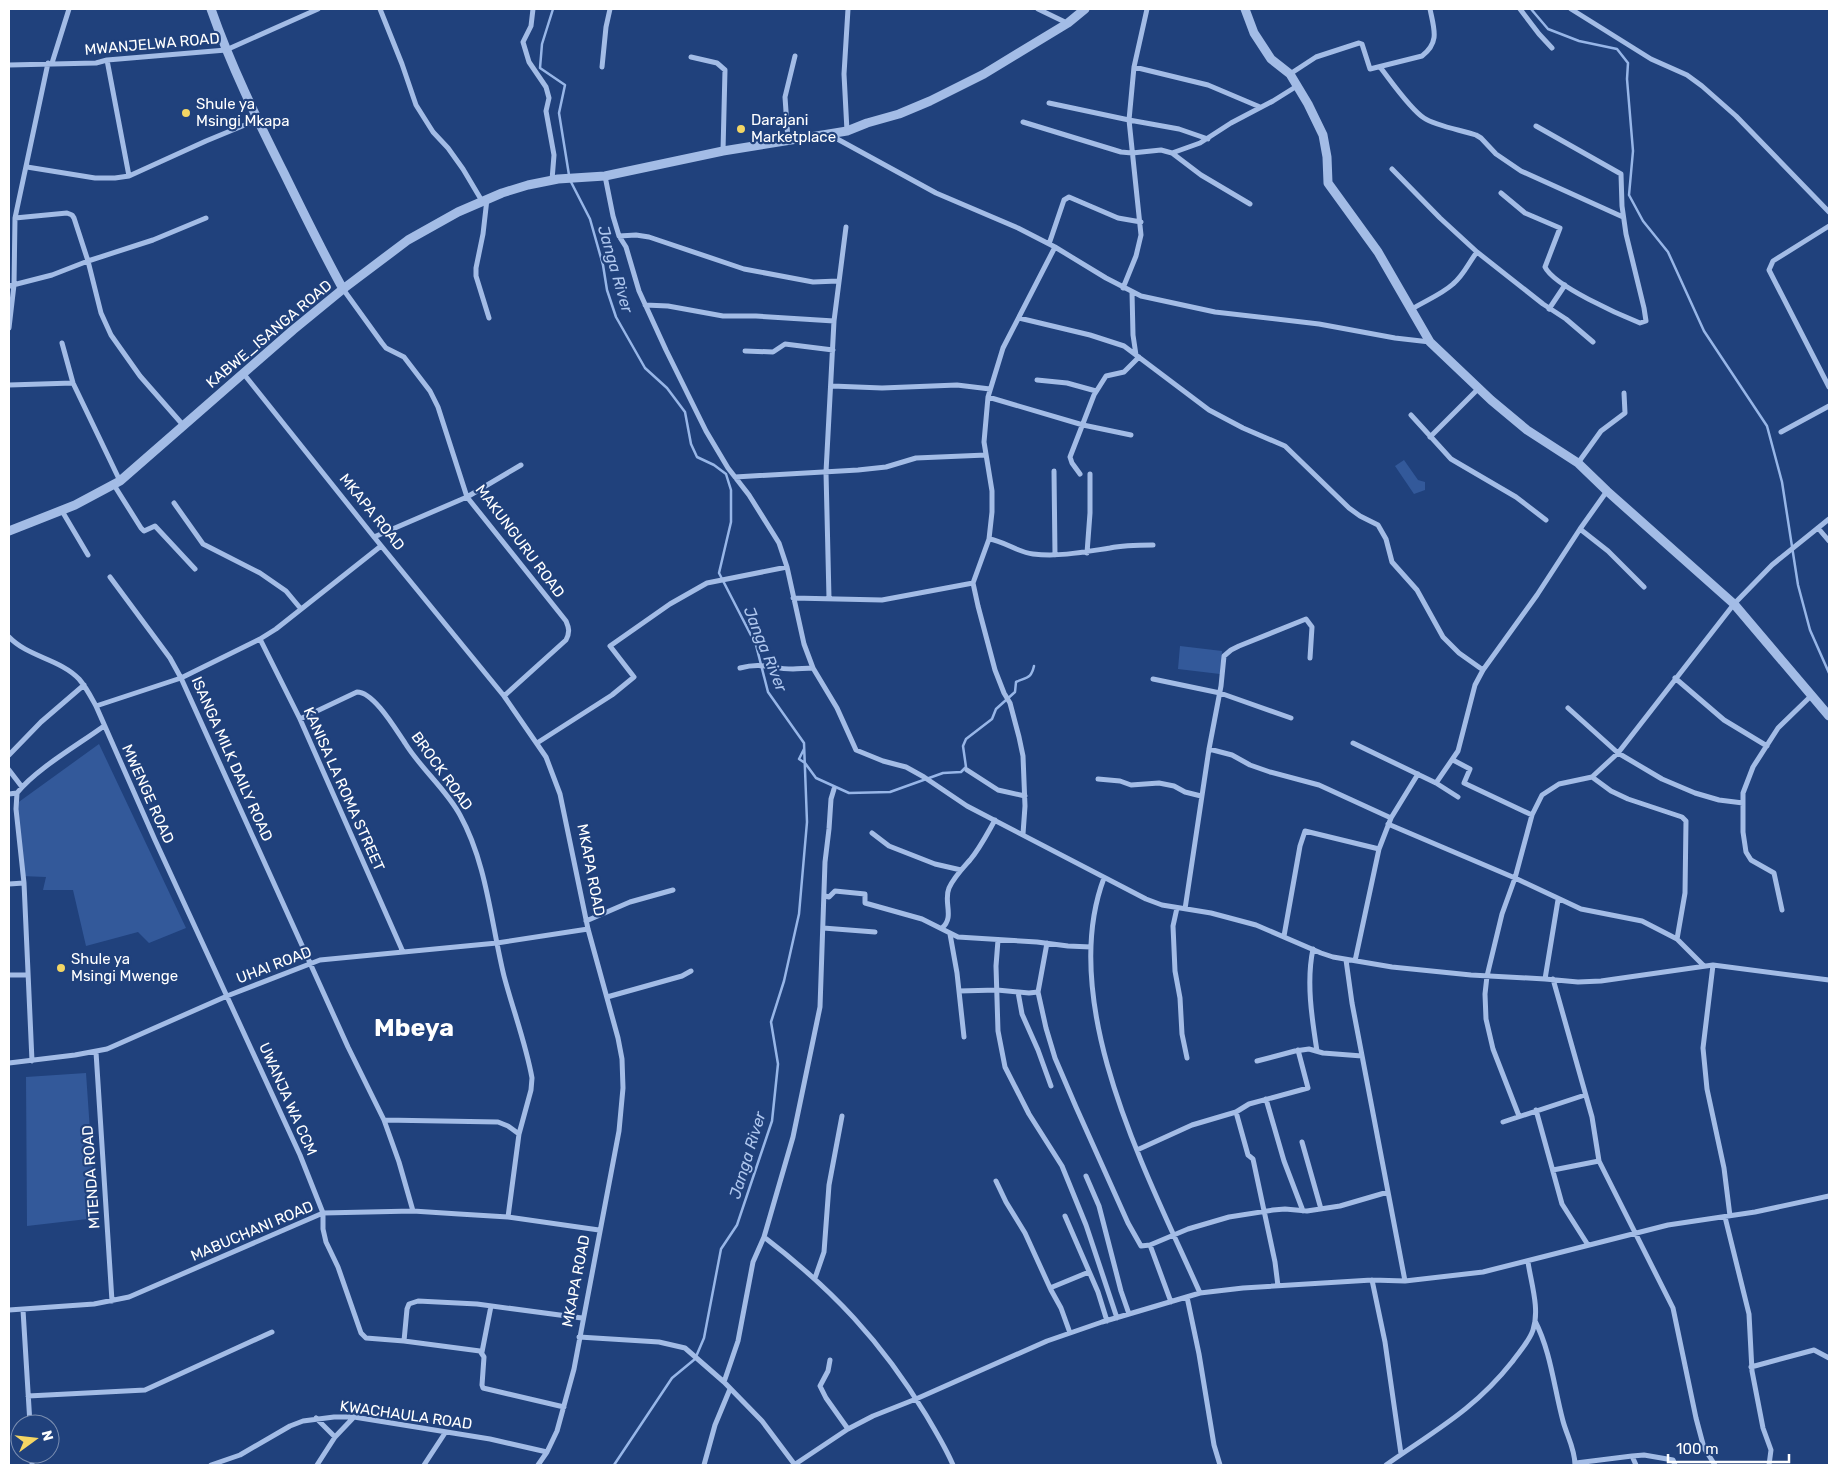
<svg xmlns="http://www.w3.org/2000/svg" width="1838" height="1474" font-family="Rubik,sans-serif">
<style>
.green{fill:#33599a}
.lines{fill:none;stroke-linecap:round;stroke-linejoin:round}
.stream{stroke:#97b6e8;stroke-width:2.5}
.minor{stroke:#a3bce6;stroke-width:5}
.tertiary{stroke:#a3bce6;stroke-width:9}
.poi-dot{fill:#f4d664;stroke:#20417c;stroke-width:2}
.labels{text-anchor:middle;stroke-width:4.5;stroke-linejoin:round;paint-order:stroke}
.street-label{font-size:15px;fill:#fff;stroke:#20417c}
.poi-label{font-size:15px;fill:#fff;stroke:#20417c;text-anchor:start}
.water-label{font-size:16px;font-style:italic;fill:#aec6ee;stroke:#20417c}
.town-label{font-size:25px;font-weight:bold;fill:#fff;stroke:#20417c}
</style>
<rect width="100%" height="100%" fill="#20417c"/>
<path class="green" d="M 1404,460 L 1418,480 L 1425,482 L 1425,490 L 1414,494 L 1395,466 Z
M 1180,646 L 1222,651 L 1220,674 L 1178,669 Z
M 99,744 L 186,928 L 149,943 L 138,932 L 86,946 L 73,890 L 43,890 L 46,877 L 21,876 L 16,804 Z
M 86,1073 L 96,1218 L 27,1226 L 26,1077 Z"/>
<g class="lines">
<path class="stream" d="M 553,9 L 542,44 L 540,68 L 565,85 L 559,113 L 569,175
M 1531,9 L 1548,29 L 1579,41 L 1617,49 L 1628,63 L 1627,79 L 1633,151 L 1629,195 L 1643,221 L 1668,252 L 1704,331 L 1767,426 L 1782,482 L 1798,585 L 1810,630 L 1829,673
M 570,180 L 590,219 L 603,265 L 607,290 L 616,317 L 645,368 L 667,388 L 685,412 L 691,444 L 697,457 L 714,465 L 726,474 L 731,490 L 731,522 L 719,573 L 756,645 L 768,692 L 804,743 L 807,822 L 799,914 L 784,981 L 771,1022 L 778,1064 L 772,1121 L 737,1225 L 721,1249 L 704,1338 L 695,1359 L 672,1378 L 614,1465
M 804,749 L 799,759 L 805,763 L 816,778 L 849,793 L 890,792 L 943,773 L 961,772 L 966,767 L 963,746 L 966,739 L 992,719 L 996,709 L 1015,692 L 1016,682 C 1027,677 1031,679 1034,666"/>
<path class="minor" d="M 380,9 L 402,64 L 416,105 L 433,132 L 448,148 L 463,169 L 482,201
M 533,9 L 531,26 L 523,42 L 529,62 L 546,87 L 549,98 L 546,111 L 554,155 L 552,180
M 1038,9 L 1067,23
M 1520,9 L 1539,34 L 1552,48
M 1571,9 L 1651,59 L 1687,75 L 1702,86 L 1736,116 L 1829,212
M 691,57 L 717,63 L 725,70 L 723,151
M 107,60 L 129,176
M 52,63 L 69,9
M 9,65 L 96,63 L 107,60 L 226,50 L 318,9
M 602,67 L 606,27 L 610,9
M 1134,67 L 1208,85 L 1260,107
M 1380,67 C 1391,81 1410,109 1424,118 C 1436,126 1461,130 1476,135 L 1481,138 L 1496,154 L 1521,171 L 1623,217
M 1290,74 L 1316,57 L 1359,43 L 1362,44 L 1370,69 L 1422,56 C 1440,42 1434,29 1430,9
M 1049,103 L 1129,120 L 1179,129 L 1208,139
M 1023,122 L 1121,152 L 1132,153 L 1161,150 L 1172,153 L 1201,175 L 1250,204
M 847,131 L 844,74 L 848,9
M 830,135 L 936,193 L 1018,228 L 1055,247 L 1106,278 L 1141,296 L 1215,312 L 1319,324 L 1395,338 L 1430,342
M 788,140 L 785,97 L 795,56
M 1172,153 L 1200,143 L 1231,123 L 1273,101 L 1297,86
M 27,167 L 95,178 L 115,178 L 129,176 L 206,141 L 257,120
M 1392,169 L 1440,218 L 1477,252 L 1543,304 L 1566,319 L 1593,342
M 605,176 L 613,216 L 619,236 L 626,247 L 639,291 L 666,350 L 706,431 L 728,468 L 749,495 L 779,543 L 787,567 L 804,644 L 813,668 L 837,708 L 856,750 L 883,761 L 906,767 L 924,777 L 967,806 L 1146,899 L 1162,905 L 1211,913 L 1256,925 L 1321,953 L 1333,957 L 1392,967 L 1471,975 L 1545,979 L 1578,982 L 1601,981 L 1713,965 L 1829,980
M 1501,193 L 1525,213 L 1560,228 L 1545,267 C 1554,286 1620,315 1640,323 L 1646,321 L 1644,308 L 1626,234 L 1622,206 L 1621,174 L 1536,126
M 487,199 L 483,234 L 476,268 L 476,276 L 489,318
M 15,218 L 67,213 L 72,215 L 74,218 L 88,261 L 101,313 L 111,335 L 140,376 L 183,425
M 1829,226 L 1773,261 L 1769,270 L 1829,387
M 619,236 L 636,235 L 649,237 L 744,269 L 813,282 L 838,281
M 1049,244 L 1064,200 L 1069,197 L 1118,218 L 1141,222
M 9,286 L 52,275 L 88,261 L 153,240 L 206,218
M 1123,288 L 1136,256 L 1141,235 L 1129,120 L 1134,67 L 1147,9
M 343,289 L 382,343 L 386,348 L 404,357 L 430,391 L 438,407 L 467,497 L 566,621 C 569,628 570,632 566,640 L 504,696
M 1132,292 L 1133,335 L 1136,355
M 645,305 L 668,306 L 723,316 L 756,316 L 834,321
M 1412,309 C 1425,301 1442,294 1453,284 C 1464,275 1469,262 1477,252
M 1549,309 L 1565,285
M 1019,318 L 1090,335 L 1124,346 L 1209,410 L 1243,428 L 1285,446 L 1349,508 L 1360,516 L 1378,525 L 1386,539 L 1392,562 L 1417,590 L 1443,637 L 1459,653 L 1483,670
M 9,328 L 14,285 L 15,218 L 48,63
M 62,343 L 73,383 L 120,481
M 745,351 L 773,352 L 785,344 L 833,350
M 243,373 L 374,537 L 504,696 L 546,757 L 560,794 L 588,929 L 618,1038 L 622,1059 L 623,1088 L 619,1131 L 574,1369 L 557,1431 L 547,1452 L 538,1465
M 1037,380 L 1067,383 L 1096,391
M 9,385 L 73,383
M 832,386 L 882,388 L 957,385 L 990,389
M 988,397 L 1083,425 L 1131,435
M 1411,415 L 1451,459 L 1516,497 L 1546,520
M 1781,432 L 1829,406
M 1430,437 L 1479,388
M 1578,463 L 1601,431 L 1625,413 L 1624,393
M 1054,471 L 1055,555
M 1080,474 L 1072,463 L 1070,457 L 1094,395 L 1106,376 L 1124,372 L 1139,357
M 735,477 L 858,470 L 886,467 L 916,458 L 986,455
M 114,485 L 141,528 L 144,531 L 155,526 L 195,569
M 174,503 L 203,544 L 260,573 L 286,591 L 301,609
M 62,511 L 88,555
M 1818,528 L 1829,541
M 1580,529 L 1608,551 L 1644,587
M 374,537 L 467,497 L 521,465
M 989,539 C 1004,541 1017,552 1033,554 C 1060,557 1084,552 1110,548 C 1124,545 1139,545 1153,545
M 1087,553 L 1090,513 L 1090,474
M 110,577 L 170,658 L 181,678 L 348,1047 L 384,1120 L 399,1162 L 413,1211
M 793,598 L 882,600 L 973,583
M 829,598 L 826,472 L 834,321 L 846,227
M 9,637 C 28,657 60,659 79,679 C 86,687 91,697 96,706 L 155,840 L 300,1155 L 323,1213 L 323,1229 L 326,1242 L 338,1267 L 361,1333 L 366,1338 L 404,1341 L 407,1309 L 409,1304 L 418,1301 L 477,1304 L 582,1318
M 260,639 L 300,719 L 403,952
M 740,668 C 763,662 771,669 793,669 C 799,669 806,668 813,668
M 1675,678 L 1724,720 L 1767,746
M 1153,679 L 1220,693 L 1291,718
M 96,706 L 181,678 L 260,639 L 276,629 L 381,546
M 1568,708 L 1618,753 L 1662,779 L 1695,793 L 1719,800 L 1743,803
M 300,719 L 357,692 C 374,692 396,730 405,743 C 421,769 446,789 460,815 C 487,864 491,923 504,976 C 513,1010 526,1044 532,1078 L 531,1090 L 519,1134 L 508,1217
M 537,743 L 612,695 L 634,677 L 610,646 L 670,604 L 707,583 L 787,567
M 1353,743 L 1436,783 L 1458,797
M 1209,749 L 1232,755 L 1250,765 L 1270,772 L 1319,785 L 1391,818
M 9,755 L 41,722 L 84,685
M 1453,760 L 1470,769 L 1464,783 L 1532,815
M 9,770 L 22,787
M 967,770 L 998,790 L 1025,796
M 1592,777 L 1611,791 L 1628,799 L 1682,817 L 1686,821 L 1685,893 L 1677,939
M 1098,779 L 1120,781 L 1131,785 L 1159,783 L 1174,786 L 1185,792 L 1201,796
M 1436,783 L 1458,751 L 1475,685 L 1483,670 L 1537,595 L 1580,529 L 1607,491
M 17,793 L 16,809 L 24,883 L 32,1061
M 9,794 L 17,793 C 36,769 78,745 104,726
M 1388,824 L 1515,878 L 1581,909 L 1642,921 L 1677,939 L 1704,966
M 872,833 L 889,846 L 935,864 L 961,870
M 1023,834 L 1025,806 L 1023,756 L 1019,737 L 1010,703 L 1004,693 L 995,670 L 978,606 L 973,583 L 989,539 L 992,512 L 992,491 L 984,442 L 988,397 L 1003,348 L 1055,247
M 1104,878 C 1056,1005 1149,1178 1200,1293
M 9,884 L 24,883
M 825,896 L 829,897 L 835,891 L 865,894 L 865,903 L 922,919 L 958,937 L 1037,942 L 1068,946 L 1091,947
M 1177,908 L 1173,926 L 1175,971 L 1180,998 L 1182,1034 L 1187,1058
M 1185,909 L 1209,749 L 1221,686 L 1224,656 L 1231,650 L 1239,646 L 1306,619 L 1312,627 L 1310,658
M 1782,910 L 1774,873 L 1751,860 L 1746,852 L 1743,832 L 1743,793 L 1753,767 L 1778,728 L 1812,695
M 586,921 L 630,902 L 673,890
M 823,928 L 875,932
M 942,928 C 955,917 943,902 949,888 C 954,877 962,869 970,860 C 980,848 987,834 995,820
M 950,934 L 957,973 L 964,1037
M 1284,936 L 1300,846 L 1305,831 L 1379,849
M 998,940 L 996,966 L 998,1031 L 1005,1067 L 1029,1114 L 1062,1166 L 1086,1225 L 1117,1318
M 1047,943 L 1038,992 L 1046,1028 L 1055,1058 L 1076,1107 L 1128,1223 L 1141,1246 L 1150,1245 L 1188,1229 L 1229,1217 L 1273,1210 L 1285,1209 L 1307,1211 L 1340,1206 L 1388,1192
M 1313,949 C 1306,982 1312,1019 1317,1051
M 1346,960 L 1352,1003 L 1405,1281
M 1355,961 L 1379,849 L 1391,818 L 1418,774
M 1713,965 L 1703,1048 L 1707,1089 L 1724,1168 L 1730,1216
M 9,975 L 27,975
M 1545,979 L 1558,900
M 1553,979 L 1592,1117 L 1599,1161 L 1673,1308 L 1696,1418 L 1704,1448 L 1715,1465
M 959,991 L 997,990 L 1029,993 L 1038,992
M 1018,992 L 1022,1014 L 1038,1050 L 1051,1086
M 607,997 L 682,976 L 691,971
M 96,1052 L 112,1301
M 1257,1061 L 1295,1051 L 1309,1049 L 1323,1053 L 1362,1056
M 9,1063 L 75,1055 L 107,1049 L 227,996 L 320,960 L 497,943 L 588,929
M 1266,1099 L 1284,1161 L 1303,1211
M 1536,1110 L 1562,1204 L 1588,1245
M 1236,1112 L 1248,1155 L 1253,1159 L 1275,1262 L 1278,1286
M 1519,1116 L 1493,1049 L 1486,1019 L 1485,994 L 1487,976 L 1502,914 L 1515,878 L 1532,815 L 1542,795 L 1559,784 L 1592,777 L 1618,753 L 1734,604 L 1772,565 L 1829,519
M 384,1120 L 498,1122 L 508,1126 L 519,1134
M 1503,1122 L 1585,1095
M 1302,1142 L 1321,1209
M 1137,1150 L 1192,1125 L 1236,1112 L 1249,1104 L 1308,1088 L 1298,1050
M 1553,1170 L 1599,1161
M 1086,1176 L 1099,1206 L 1121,1291 L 1129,1314
M 996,1181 L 1006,1202 L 1025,1233 L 1051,1290 L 1061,1308 L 1070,1333
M 1065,1216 L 1098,1292 L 1107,1321
M 1725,1217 L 1749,1314 L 1752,1371 L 1763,1428 L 1771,1450 L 1769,1465
M 764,1237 C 832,1289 882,1342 926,1415 C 936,1432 946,1448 953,1465
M 1150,1245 L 1171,1302
M 815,1278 L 824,1252 L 829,1185 L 842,1116
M 1372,1280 L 1385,1342 L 1401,1454
M 1050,1288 L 1089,1272
M 1187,1297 L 1199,1354 L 1214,1445 L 1220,1465
M 9,1310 L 94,1304 L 129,1297 L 323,1213 L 413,1211 L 459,1214 L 508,1217 L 599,1230
M 23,1310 L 30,1424
M 1535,1321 C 1551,1352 1554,1388 1563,1421 C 1567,1436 1575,1449 1575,1465
M 579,1337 L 659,1342 L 685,1348 L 724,1382 L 762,1421 L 795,1465
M 404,1341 L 480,1351 L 484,1357 L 482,1385 L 483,1388 L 564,1407
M 482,1352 L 491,1306
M 830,1360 L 828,1371 L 820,1386 L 826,1398 L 848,1429
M 1751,1367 L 1814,1350 L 1829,1358
M 724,1382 L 738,1341 L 753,1262 L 764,1237 L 793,1137 L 820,1007 L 825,862 L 829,829 L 831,799 L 834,789
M 28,1396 L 145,1390 L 272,1332
M 316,1418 L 335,1437
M 32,1454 L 32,1465
M 1632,1456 L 1636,1465
M 1576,1463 L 1632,1456 L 1644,1455 L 1673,1460 L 1675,1465
M 211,1465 L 240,1455 L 290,1426 L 303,1421 L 334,1417 L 354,1417 L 490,1439 L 547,1452
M 317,1465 L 335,1437 L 354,1417
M 424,1465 L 445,1433
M 704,1465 L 715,1425 L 730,1389
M 794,1465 L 848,1429 L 873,1416 L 916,1399 L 1047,1341 L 1102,1322 L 1200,1293 L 1243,1288 L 1372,1280 L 1405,1281 L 1483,1272 L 1668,1225 L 1755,1212 L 1829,1196
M 1386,1465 C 1434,1431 1474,1410 1512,1362 C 1519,1352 1529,1342 1533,1330 C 1540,1309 1531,1283 1528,1262"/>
<path class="tertiary" d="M 211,9 C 231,66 257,119 284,173 C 303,212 322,251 343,289
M 1245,9 L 1254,33 L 1271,59 L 1290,74 L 1308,104 L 1323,135 L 1327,157 L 1328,183 L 1378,252 L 1430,342 L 1491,400 L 1527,430 L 1578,463 L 1607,491 L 1734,604 L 1829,716
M 9,531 L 75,505 L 120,481 L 293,330 L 343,289 L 408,240 L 458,212 L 502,193 L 528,185 L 558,179 L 605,176 L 723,151 L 847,131 L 867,123 L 899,114 L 930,101 L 984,74 L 1068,23 L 1085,9"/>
</g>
<g class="poi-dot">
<circle cx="186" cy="113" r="5"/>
<circle cx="741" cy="129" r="5"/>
<circle cx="61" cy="968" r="5"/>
</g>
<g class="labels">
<g class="street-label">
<text transform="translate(152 44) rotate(-5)" y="5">MWANJELWA ROAD</text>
<text transform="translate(269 334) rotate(-40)" y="5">KABWE_ISANGA ROAD</text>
<text transform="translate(372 512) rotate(51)" y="5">MKAPA ROAD</text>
<text transform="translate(520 541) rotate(53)" y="5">MAKUNGURU ROAD</text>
<text transform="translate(232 759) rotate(66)" y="5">ISANGA MILK DAILY ROAD</text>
<text transform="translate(442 771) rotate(54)" y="5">BROCK ROAD</text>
<text transform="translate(344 789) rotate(66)" y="5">KANISA LA ROMA STREET</text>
<text transform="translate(148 794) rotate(66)" y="5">MWENGE ROAD</text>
<text transform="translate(591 870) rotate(79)" y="5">MKAPA ROAD</text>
<text transform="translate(274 965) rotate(-21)" y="5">UHAI ROAD</text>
<text transform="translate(288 1099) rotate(66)" y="5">UWANJA WA CCM</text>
<text transform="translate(91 1177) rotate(-94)" y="5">MTENDA ROAD</text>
<text transform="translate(252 1231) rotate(-23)" y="5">MABUCHANI ROAD</text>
<text transform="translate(576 1281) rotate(-79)" y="5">MKAPA ROAD</text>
<text transform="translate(406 1415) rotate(8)" y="5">KWACHAULA ROAD</text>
</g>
<g class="poi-label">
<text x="196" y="109">Shule ya<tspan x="196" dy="17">Msingi Mkapa</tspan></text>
<text x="751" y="125">Darajani<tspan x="751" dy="17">Marketplace</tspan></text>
<text x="71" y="964">Shule ya<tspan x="71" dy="17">Msingi Mwenge</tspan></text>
</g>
<g class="water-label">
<text transform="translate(616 269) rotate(74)" y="6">Janga River</text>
<text transform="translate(766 649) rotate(68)" y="6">Janga River</text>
<text transform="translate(747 1155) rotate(-73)" y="6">Janga River</text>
</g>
<g class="town-label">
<text x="414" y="1036">Mbeya</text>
</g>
</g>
<rect width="1838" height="1474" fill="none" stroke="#ffffff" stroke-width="20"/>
<g transform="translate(35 1439) rotate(75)"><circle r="24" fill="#20417c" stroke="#798db0"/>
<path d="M0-4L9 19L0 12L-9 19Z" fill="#f4d664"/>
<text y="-8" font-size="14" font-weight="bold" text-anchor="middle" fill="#ffffff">N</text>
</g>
<path d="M1668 1454v8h121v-8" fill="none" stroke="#ffffff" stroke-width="2.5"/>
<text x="1676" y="1454" font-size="15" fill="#ffffff" stroke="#20417c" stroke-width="4" paint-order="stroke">100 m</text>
</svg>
